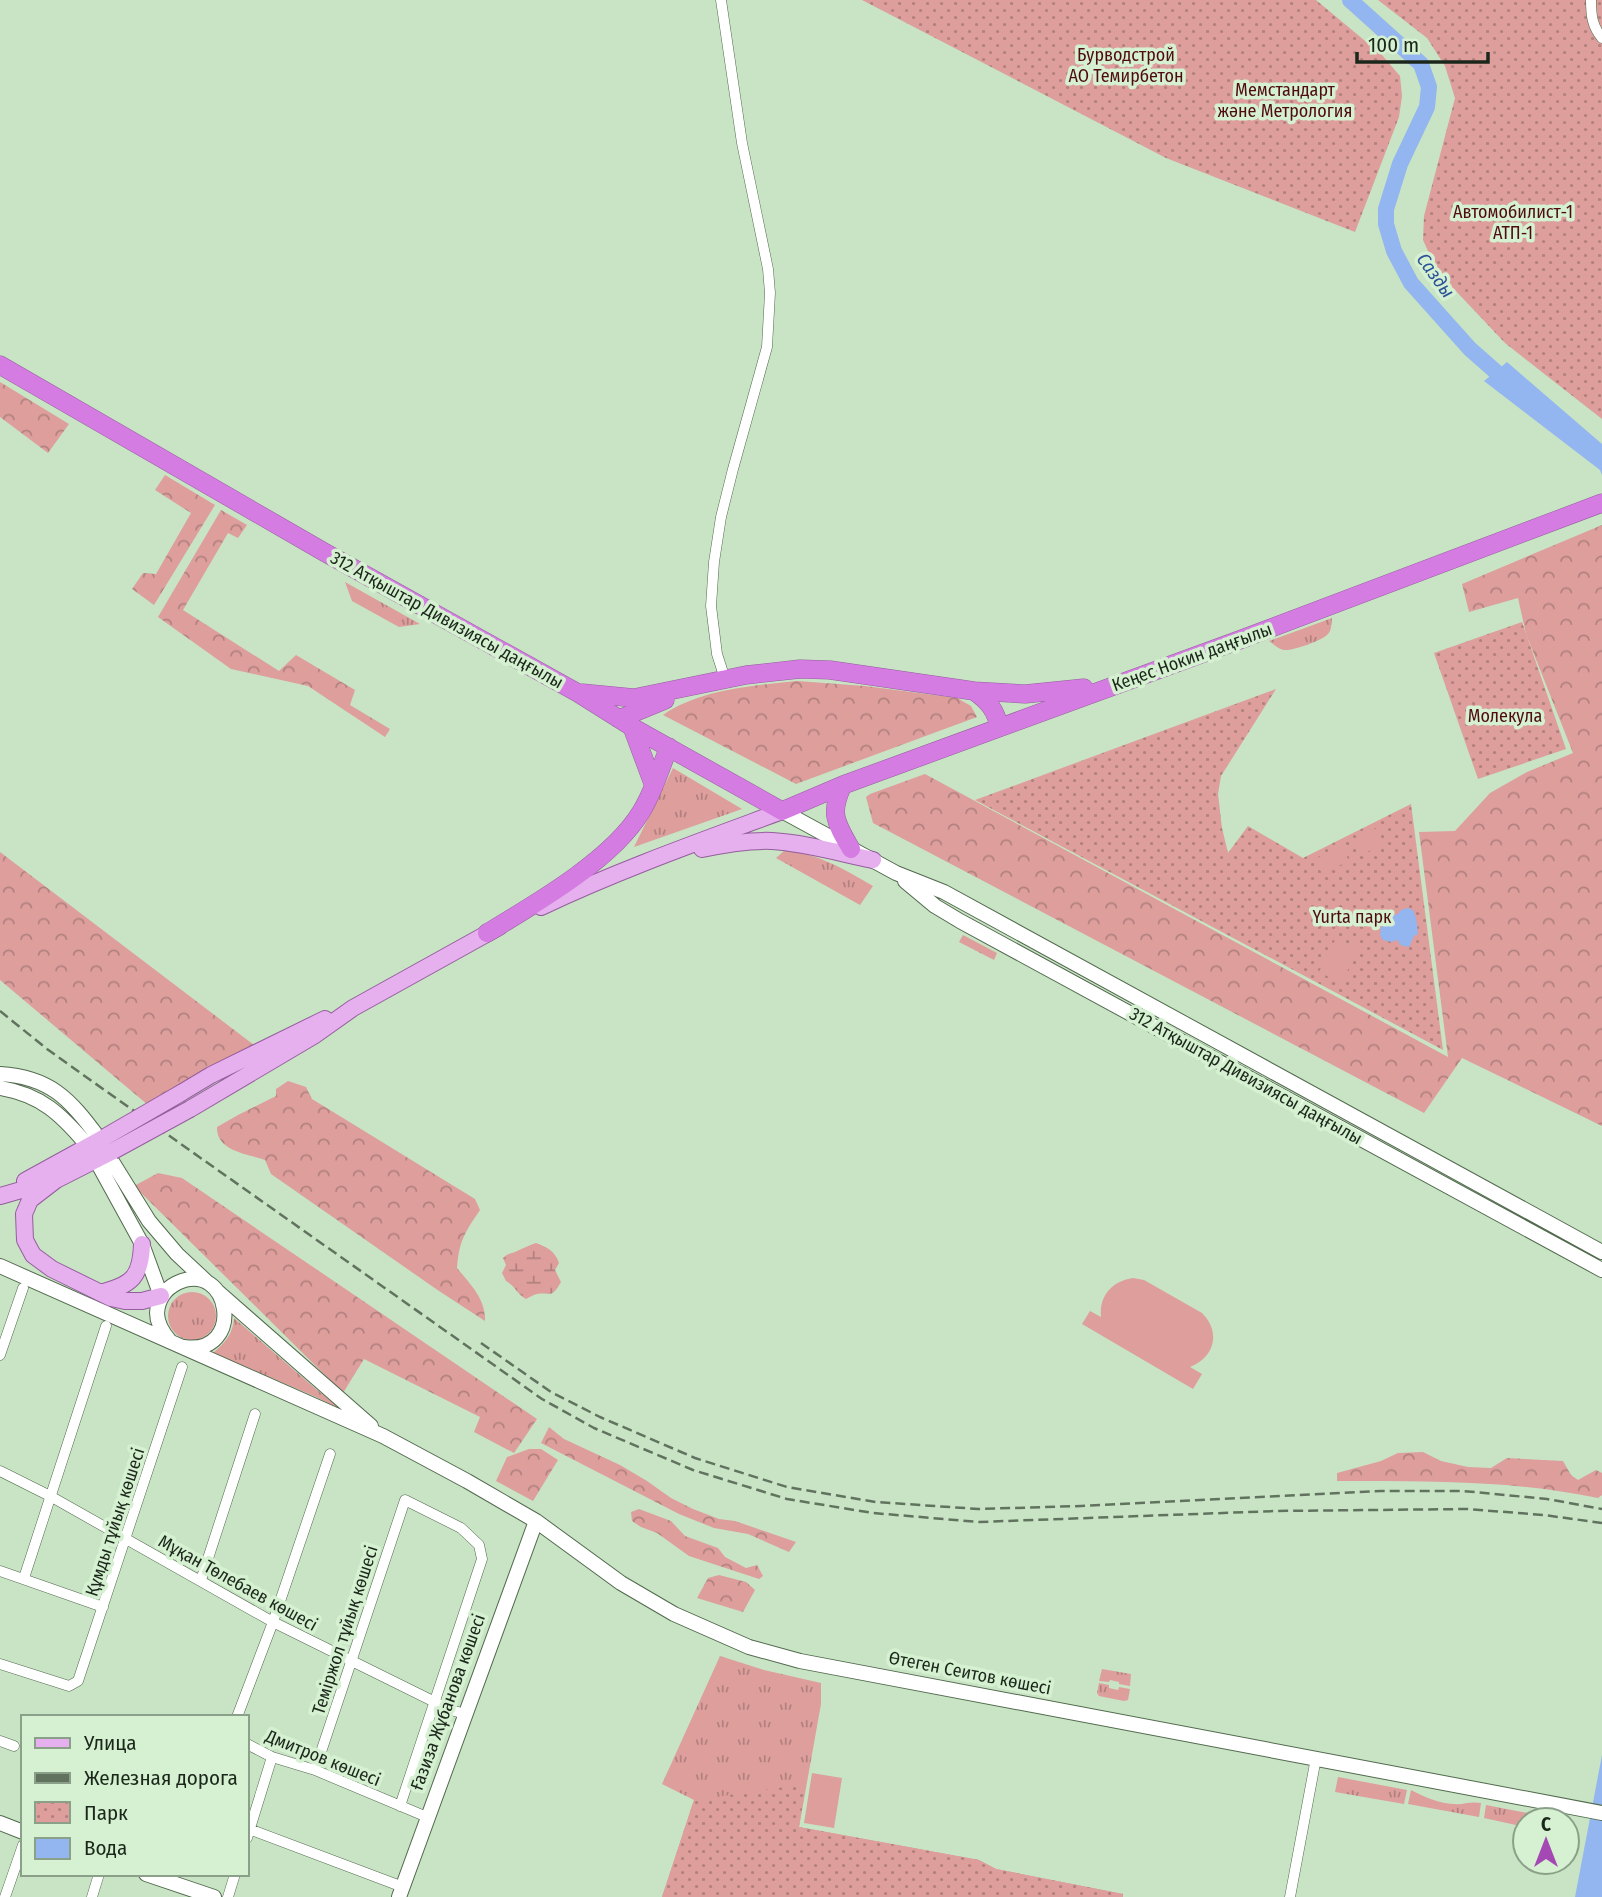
<svg xmlns="http://www.w3.org/2000/svg" width="1602" height="1897" font-family="'Fira Sans Condensed',sans-serif">
<style>
.grass{fill:url(#grass-tufts)}
.forest{fill:url(#forest-crowns)}
.wetland{fill:url(#wetland-marsh)}
.park{fill:url(#park-dots)}
.pitch{fill:#dd9e9c}
.water{fill:#93b5f0}
.lines{fill:none;stroke-linecap:round;stroke-linejoin:round}
.river{stroke:#93b5f0;stroke-width:16}
.street-casing{stroke:#526a4e;stroke-width:11}
.secondary-casing{stroke:#526a4e;stroke-width:16}
.primary-casing{stroke:#945e9d;stroke-width:18}
.highway-casing{stroke:#945e9d;stroke-width:19}
.street{stroke:#fff;stroke-width:10}
.secondary{stroke:#fff;stroke-width:14}
.primary{stroke:#e6b0ee;stroke-width:16}
.highway{stroke:#d57ce3;stroke-width:18}
.rail{stroke:#61735f;stroke-width:2.5;stroke-dasharray:10 5;stroke-linecap:butt}
.primary-bridge-casing{stroke:#945e9d;stroke-width:18;stroke-linecap:butt}
.primary-bridge{stroke:#e6b0ee;stroke-width:16}
.labels{text-anchor:middle;stroke-width:7;stroke-linejoin:round;paint-order:stroke}
.park-label{font-size:18px;fill:#500b12;stroke:#d5f1d1}
.street-label{font-size:18px;fill:#1c271b;stroke:#d5f1d1}
.water-label{font-size:19px;font-style:italic;fill:#2c5299;stroke:#d5f1d1}
</style>
<defs>
<pattern id="grass-tufts" width="24" height="20" patternUnits="userSpaceOnUse" patternTransform="scale(1.75)"><rect width="24" height="20" fill="#dd9e9c"/><path d="M3 7l-1-3M5 7V3M7 7l1-3M15 17l-1-3M17 17v-4M19 17l1-3" fill="none" stroke="#b2817e"/></pattern>
<pattern id="forest-crowns" width="20" height="18" patternUnits="userSpaceOnUse" patternTransform="scale(1.75)"><rect width="20" height="18" fill="#dd9e9c"/><path d="M2 6a3 3 0 1 1 6 0M12 15a3 3 0 1 1 6 0" fill="none" stroke="#b2817e"/></pattern>
<pattern id="wetland-marsh" width="20" height="14" patternUnits="userSpaceOnUse" patternTransform="scale(1.75)"><rect width="20" height="14" fill="#dd9e9c"/><path d="M1 5h8M5 5V1M11 12h8M15 12V8" fill="none" stroke="#b2817e"/></pattern>
<pattern id="park-dots" width="8" height="8" patternUnits="userSpaceOnUse" patternTransform="scale(1.75)"><rect width="8" height="8" fill="#dd9e9c"/><path d="M2 2h.1M6 6h.1" fill="none" stroke="#b2817e" stroke-width="1.8" stroke-linecap="round"/></pattern>
</defs>
<rect width="100%" height="100%" fill="#c8e4c4"/>
<path class="grass" d="M 345,582 L 420,624 L 399,627 L 352,601 Z
M 1332,618 C 1331,624 1332,631 1327,635 C 1321,641 1292,651 1284,650 C 1278,649 1274,644 1269,641 Z
M 673,768 L 742,809 L 634,847 Z
M 785,850 C 821,855 842,868 873,886 L 860,905 L 776,858 Z
M 963,935 L 997,953 L 994,960 L 959,942 Z
M168 1316a24 24 0 1 1 48 0a24 24 0 1 1-48 0Z
M 234,1318 L 317,1390 L 344,1411 L 316,1397 L 213,1353 C 225,1343 233,1334 234,1318 Z
M 720,1656 L 764,1670 L 821,1683 L 821,1704 L 799,1827 L 979,1860 L 996,1869 L 1123,1894 L 1123,1897 L 662,1897 L 694,1800 L 662,1784 Z
M 1102,1669 L 1131,1674 L 1130,1686 L 1119,1684 L 1119,1682 L 1110,1680 L 1109,1682 L 1099,1681 Z
M 1099,1683 L 1109,1685 L 1109,1688 L 1118,1690 L 1119,1687 L 1130,1689 L 1128,1700 L 1124,1701 L 1099,1696 L 1097,1693 Z
M 1338,1777 L 1407,1790 L 1404,1804 L 1335,1792 Z
M 1411,1790 C 1424,1797 1438,1803 1454,1804 C 1464,1805 1469,1801 1481,1803 L 1479,1817 L 1408,1804 Z
M 1486,1805 L 1553,1818 L 1553,1820 L 1525,1820 L 1525,1827 L 1484,1818 Z"/>
<path class="forest" d="M 0,382 L 69,424 L 48,453 L 0,417 Z
M 165,475 L 215,505 L 154,605 L 132,589 L 143,573 L 156,574 L 191,513 L 155,490 Z
M 221,510 L 247,525 L 238,538 L 228,533 L 183,610 L 279,671 L 296,655 L 355,690 L 350,705 L 390,729 L 385,737 L 308,686 L 231,669 L 158,617 Z
M 1602,525 L 1602,1126 L 1462,1058 L 1424,1113 L 873,823 L 866,797 L 870,794 L 925,774 L 1448,1057 L 1419,832 L 1455,831 L 1490,793 L 1527,772 L 1573,753 L 1526,634 L 1518,598 L 1469,612 L 1462,584 Z
M 797,681 L 865,686 L 957,698 L 971,706 L 977,717 L 796,784 L 663,715 C 701,689 752,686 797,681 Z
M 0,852 L 254,1045 L 148,1105 L 0,980 Z
M 288,1081 L 306,1087 L 312,1099 L 475,1199 L 480,1210 C 465,1232 459,1241 457,1268 C 470,1284 486,1299 485,1321 L 439,1291 L 271,1174 L 265,1160 C 247,1154 216,1151 217,1127 L 238,1115 L 276,1096 L 276,1089 Z
M 158,1173 L 182,1178 L 537,1419 L 514,1453 L 474,1432 L 480,1417 L 364,1359 L 343,1393 L 134,1186 Z
M 549,1427 L 564,1439 L 620,1465 L 647,1481 L 671,1498 L 693,1509 L 719,1519 L 735,1521 L 796,1542 L 789,1552 L 748,1534 L 714,1528 L 679,1514 L 541,1443 Z
M 529,1449 L 541,1449 L 558,1460 L 533,1501 L 496,1481 L 507,1457 Z
M 1423,1452 L 1441,1461 L 1468,1467 L 1491,1468 L 1507,1458 L 1563,1461 L 1571,1475 L 1578,1480 L 1596,1470 L 1602,1473 L 1602,1495 L 1598,1498 C 1512,1480 1424,1481 1337,1481 L 1337,1473 L 1381,1461 L 1398,1453 Z
M 639,1509 L 671,1521 L 685,1536 L 718,1548 L 725,1557 L 746,1568 L 757,1565 L 763,1576 L 759,1579 L 689,1556 L 657,1533 L 641,1527 L 632,1521 L 631,1512 Z
M 719,1575 L 746,1582 L 755,1590 L 743,1612 L 697,1598 L 708,1578 Z"/>
<path class="wetland" d="M 536,1243 C 547,1247 555,1251 559,1263 L 555,1270 L 561,1282 C 551,1299 552,1292 537,1294 C 535,1294 528,1298 526,1299 C 517,1294 515,1286 506,1281 L 502,1273 L 506,1265 L 503,1258 C 508,1253 511,1254 517,1251 C 524,1248 529,1245 536,1243 Z"/>
<path class="park" d="M 862,0 L 1316,0 L 1382,55 L 1400,76 L 1402,96 L 1399,117 L 1355,232 L 1166,158 Z
M 1378,0 L 1602,0 L 1602,419 L 1505,343 L 1437,271 L 1423,240 L 1424,216 L 1455,98 L 1445,66 L 1427,38 Z
M 1522,622 L 1566,749 L 1478,779 L 1434,653 Z
M 1276,689 L 1221,776 L 1218,794 L 1222,828 L 1228,853 L 1248,826 L 1303,858 L 1411,804 L 1443,1050 L 975,800 Z
M 806,1784 L 799,1827 L 979,1860 L 996,1869 L 1123,1894 L 1123,1897 L 662,1897 L 694,1800 Z"/>
<path class="pitch" d="M 1377,828 L 1384,844 L 1363,854 L 1356,839 Z
M 1342,846 L 1349,861 L 1322,874 L 1315,859 Z
M 1336,938 L 1359,949 L 1341,983 L 1319,972 Z
M 1133,1278 L 1144,1280 L 1202,1313 C 1221,1332 1215,1357 1190,1367 L 1202,1374 L 1193,1389 L 1082,1324 L 1090,1311 L 1101,1317 C 1099,1296 1112,1281 1133,1278 Z
M 812,1773 L 842,1778 L 834,1828 L 804,1823 Z"/>
<path class="water" d="M 1507,362 L 1602,444 L 1602,475 L 1600,470 L 1484,381 Z
M 1408,908 L 1413,910 C 1417,919 1417,924 1418,934 L 1414,936 L 1409,947 L 1400,945 L 1398,940 L 1391,942 L 1383,940 L 1380,935 L 1381,927 L 1390,920 L 1382,918 L 1398,914 L 1401,910 Z
M 1602,1755 L 1602,1897 L 1575,1897 Z"/>
<g class="lines">
<path class="river" d="M 1350,0 L 1421,64 L 1429,87 L 1427,107 L 1400,164 L 1386,209 L 1386,224 L 1394,251 L 1411,283 L 1470,349 L 1511,385"/>
<g class="street-casing">
<path id="street" d="M 721,0 L 742,143 L 768,269 L 770,293 L 767,347 L 733,469 L 721,517 L 714,562 L 711,606 L 717,654 L 725,679
M 1591,0 C 1591,15 1592,26 1602,38
M 0,1355 L 23,1288
M 0,1471 L 50,1496 L 273,1622 L 451,1710 L 465,1714
M 0,1571 L 103,1607
M 24,1578 L 106,1326
M 201,1580 L 255,1414
M 0,1664 L 69,1686 L 78,1681 L 182,1367
M 237,1717 L 273,1622 L 330,1454
M 0,1741 L 14,1746
M 247,1744 L 272,1757 L 315,1770 L 427,1817
M 315,1770 L 405,1500 L 461,1528 L 479,1545 L 482,1559 L 400,1806
M 249,1829 L 403,1887
M 247,1838 L 272,1757
M 5,1897 L 23,1845
M 92,1897 L 99,1874
M 228,1897 L 235,1874
M 1290,1897 L 1316,1758"/>
</g>
<g class="secondary-casing">
<path id="secondary" d="M 782,811 L 896,873 L 944,892 L 1602,1252
M 905,881 L 935,906 L 960,921 L 1602,1270
M 0,1074 C 50,1077 70,1099 98,1137
M 0,1088 C 41,1095 61,1114 87,1145
M 108,1155 L 149,1221 L 177,1254 L 207,1282
M 97,1162 L 142,1244 L 161,1296
M 0,1266 L 383,1436 L 467,1481 L 536,1521 L 621,1583 L 674,1614 L 749,1647 L 800,1661 L 1602,1813
M 217,1291 L 371,1426
M 170,1341 C 163,1333 157,1324 157,1313 C 158,1299 165,1289 177,1283 C 231,1258 246,1356 184,1347
M 0,1823 L 23,1832
M 146,1874 L 214,1897
M 399,1897 L 536,1521"/>
</g>
<g class="primary-casing">
<path id="primary" d="M 702,849 C 725,844 748,840 772,841 C 806,843 839,853 873,860
M 541,907 C 619,870 701,841 782,811
M 181,1093 L 211,1075 L 325,1019
M 190,1109 L 315,1035 L 353,1008 L 499,927
M 56,1180 L 30,1200 L 24,1214 L 25,1240 L 33,1255 L 52,1269 L 111,1298 L 125,1301 L 142,1301 L 161,1296
M 25,1181 L 105,1137
M 0,1196 L 56,1180 L 113,1151
M 100,1293 C 132,1285 141,1277 142,1244"/>
</g>
<g class="highway-casing">
<path id="highway" d="M 0,365 L 324,552 L 578,693 L 632,727 L 782,811 L 843,785 L 1242,639 L 1602,503
M 974,691 C 988,701 996,710 999,727
M 582,693 L 634,698 L 746,675 L 800,669 L 830,670 L 974,691 L 1025,694 L 1084,688
M 619,719 L 665,700
M 632,727 L 654,786
M 843,785 C 829,813 836,823 851,849
M 487,933 C 535,904 612,860 641,812 C 653,793 660,769 669,747"/>
</g>
<use href="#street" class="street"/>
<use href="#secondary" class="secondary"/>
<use href="#primary" class="primary"/>
<use href="#highway" class="highway"/>
<path class="rail" d="M 0,1011 L 47,1049 L 103,1089 L 542,1399 L 594,1428 L 693,1470 L 787,1499 L 873,1513 L 979,1522 L 1276,1511 L 1467,1509 L 1544,1515 L 1602,1523
M 481,1343 L 551,1392 L 600,1417 L 695,1458 L 787,1487 L 876,1502 L 978,1509 L 1081,1506 L 1381,1491 L 1463,1491 L 1547,1499 L 1602,1509"/>
<g class="primary-bridge-casing">
<path id="primary-bridge" d="M 105,1137 L 181,1093
M 113,1151 L 190,1109"/>
</g>
<use href="#primary-bridge" class="primary-bridge"/>
</g>
<g class="labels">
<g class="park-label">
<text x="1126" y="61">Бурводстрой<tspan x="1126" dy="21">АО Темирбетон</tspan></text>
<text x="1285" y="96">Мемстандарт<tspan x="1285" dy="21">және Метрология</tspan></text>
<text x="1513" y="218">Автомобилист-1<tspan x="1513" dy="21">АТП-1</tspan></text>
<text x="1505" y="722">Молекула</text>
<text x="1352" y="923">Yurta парк</text>
</g>
<g class="street-label">
<text transform="translate(447 620) rotate(29)" y="6">312 Атқыштар Дивизиясы даңғылы</text>
<text transform="translate(1192 657) rotate(-20)" y="6">Кеңес Нокин даңғылы</text>
<text transform="translate(1246 1076) rotate(29)" y="6">312 Атқыштар Дивизиясы даңғылы</text>
<text transform="translate(115 1522) rotate(-72)" y="6">Құмды тұйық көшесі</text>
<text transform="translate(238 1583) rotate(29)" y="6">Мұқан Төлебаев көшесі</text>
<text transform="translate(345 1630) rotate(-72)" y="6">Теміржол тұйық көшесі</text>
<text transform="translate(970 1673) rotate(11)" y="6">Өтеген Сеитов көшесі</text>
<text transform="translate(448 1702) rotate(-70)" y="6">Ғазиза Жұбанова көшесі</text>
<text transform="translate(323 1758) rotate(22)" y="6">Дмитров көшесі</text>
</g>
<g class="water-label">
<text transform="translate(1436 275) rotate(54)" y="7">Сазды</text>
</g>
</g>
<rect x="21" y="1715" width="228" height="161" fill="#d5f1d1" stroke="#8ba088" stroke-width="2"/>
<rect x="35" y="1738" width="35" height="10" fill="#e6b0ee" stroke="#8ba088" stroke-width="2"/>
<text x="84" y="1750" font-size="21" fill="#1c271b">Улица</text>
<rect x="35" y="1773" width="35" height="10" fill="#61735f" stroke="#8ba088" stroke-width="2"/>
<text x="84" y="1785" font-size="21" fill="#1c271b">Железная дорога</text>
<rect x="35" y="1802" width="35" height="21" fill="url(#park-dots)" stroke="#8ba088" stroke-width="2"/>
<text x="84" y="1820" font-size="21" fill="#1c271b">Парк</text>
<rect x="35" y="1838" width="35" height="21" fill="#93b5f0" stroke="#8ba088" stroke-width="2"/>
<text x="84" y="1855" font-size="21" fill="#1c271b">Вода</text>
<g transform="translate(1546 1841)"><circle r="33" fill="#d5f1d1" stroke="#8ba088" stroke-width="2"/>
<path d="M0-5L12 26L0 18L-12 26Z" fill="#a448b3"/>
<text y="-10" font-size="19" font-weight="bold" text-anchor="middle" fill="#1c271b">С</text>
</g>
<path d="M1357 52v10h131v-10" fill="none" stroke="#1c271b" stroke-width="3.5"/>
<text x="1368" y="52" font-size="21" fill="#1c271b" stroke="#d5f1d1" stroke-width="5" paint-order="stroke">100 m</text>
</svg>
